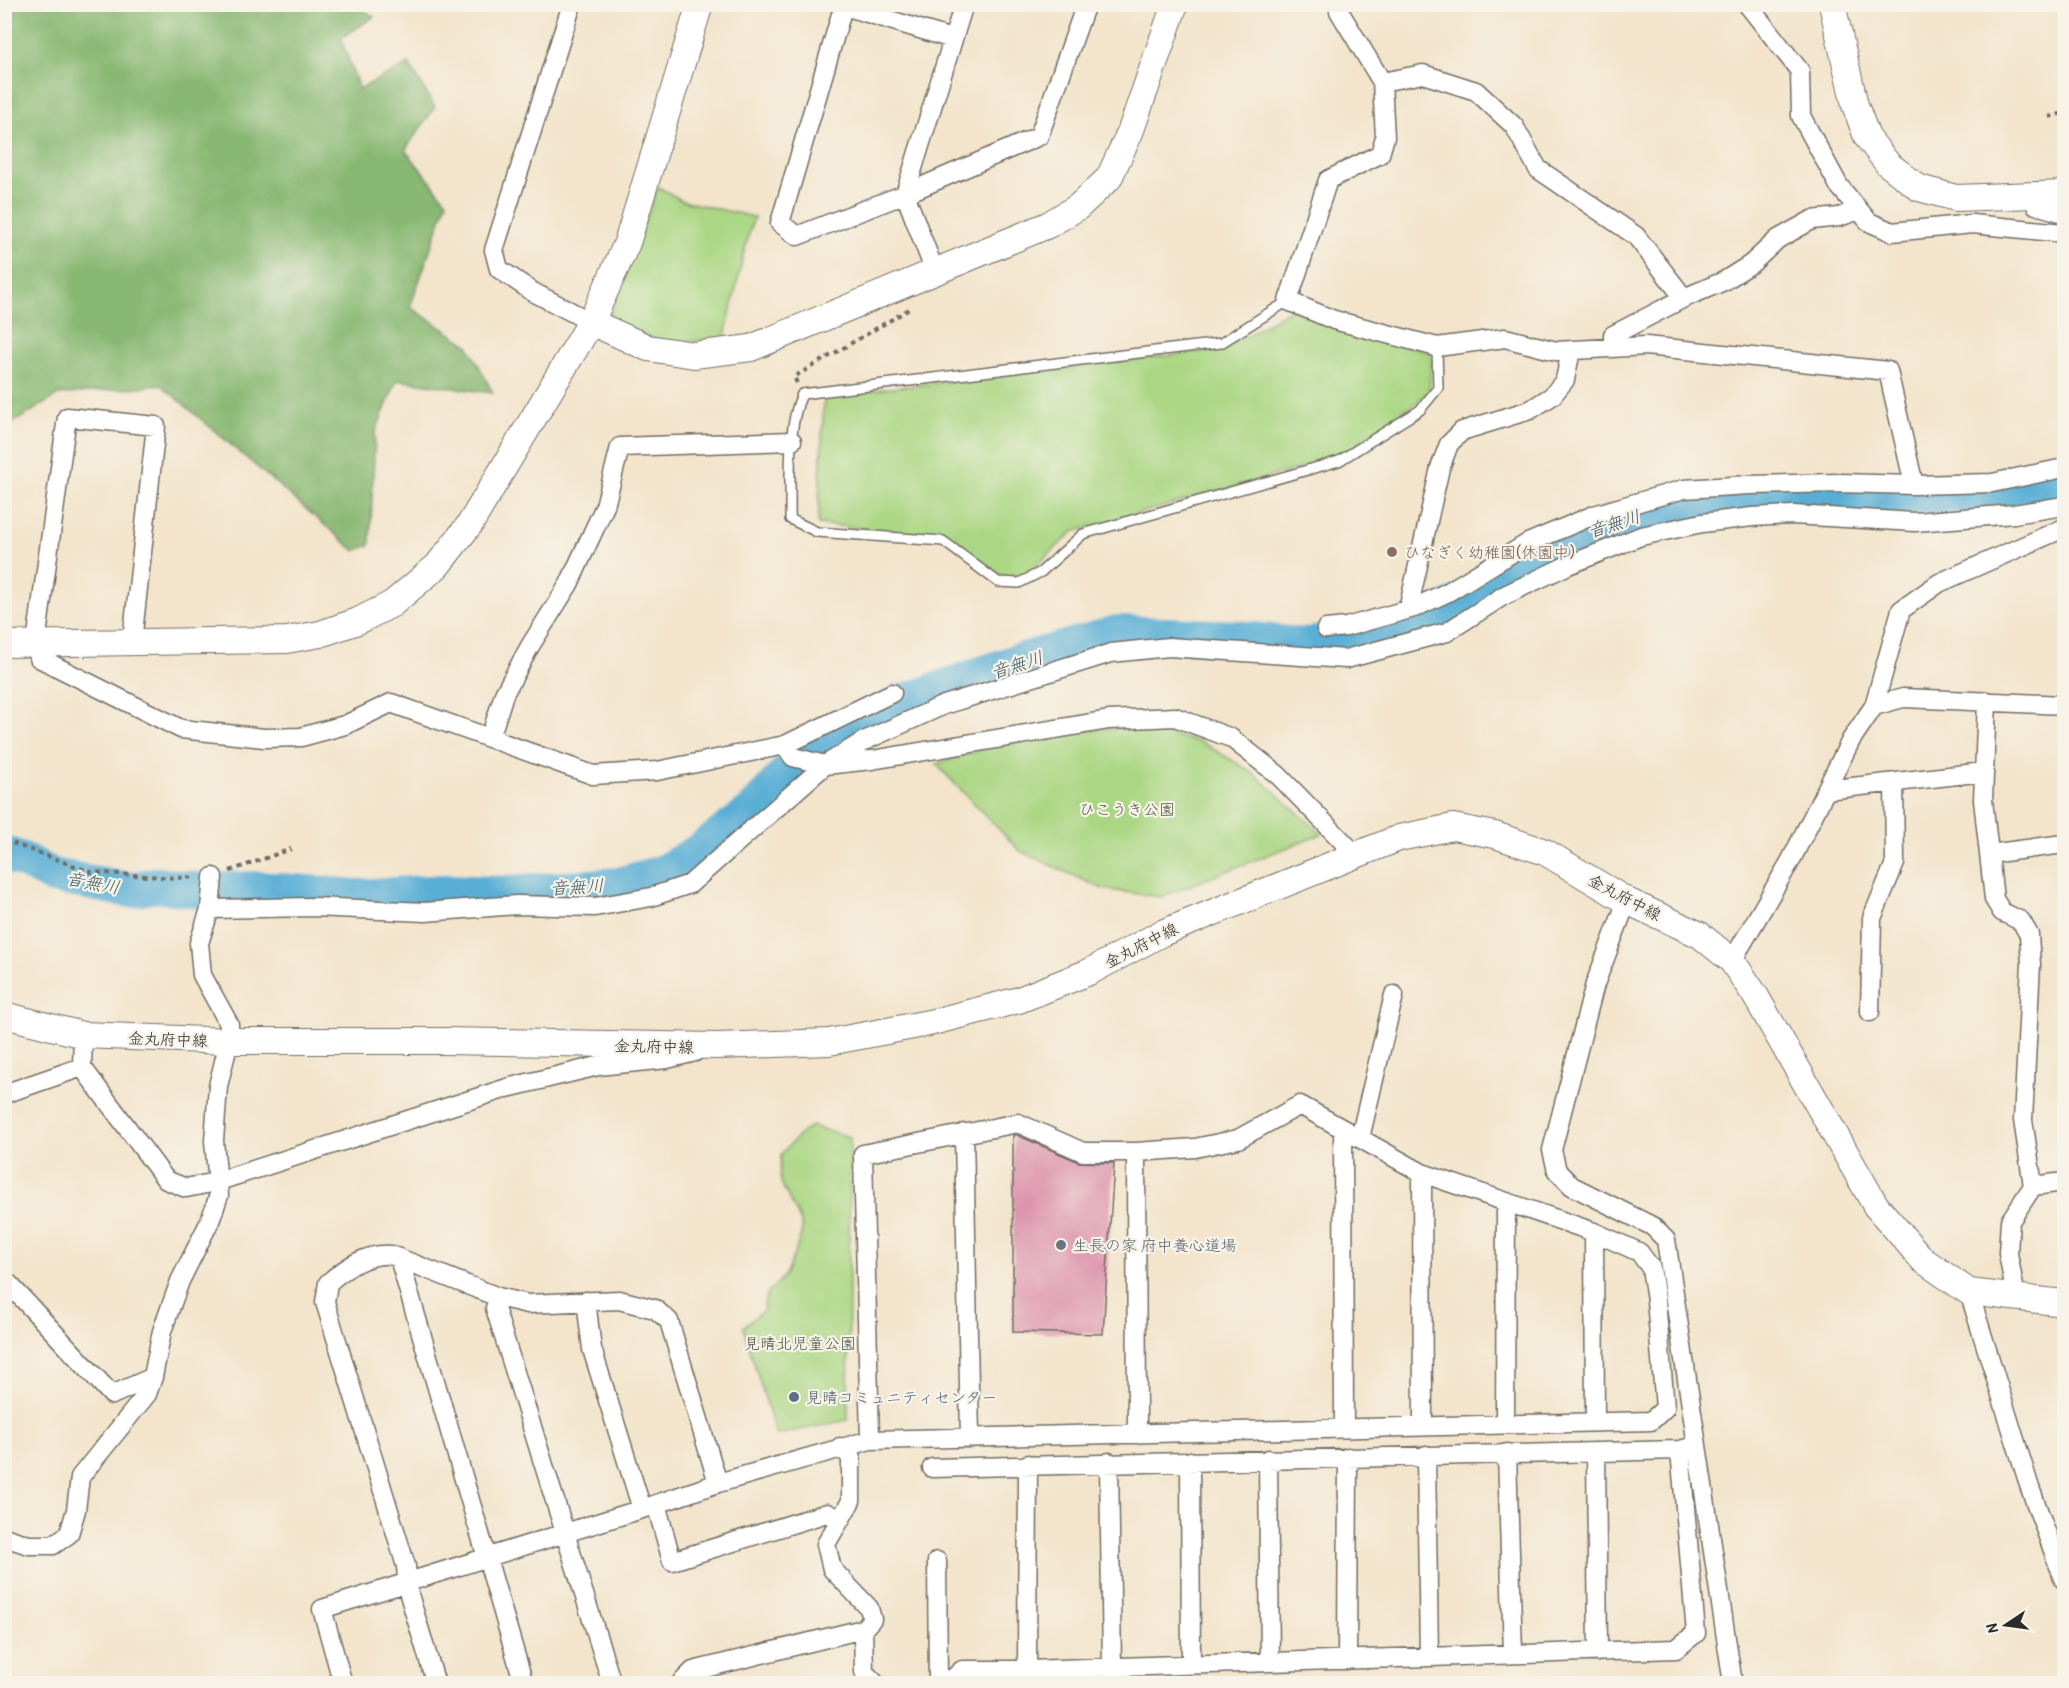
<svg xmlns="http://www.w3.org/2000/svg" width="2069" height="1688" font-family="'Patrick Hand','Klee One',sans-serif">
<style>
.green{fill:#abd784;stroke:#6b8158;stroke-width:1.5}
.forest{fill:#88b872;stroke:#5a724e;stroke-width:1.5}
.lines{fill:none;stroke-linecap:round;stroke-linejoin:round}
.river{stroke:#59aed5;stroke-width:36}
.building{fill:#db8faa}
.lane-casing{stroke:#716c63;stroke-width:12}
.street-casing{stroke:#716c63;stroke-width:21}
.secondary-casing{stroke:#716c63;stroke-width:28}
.path{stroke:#716c63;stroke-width:4;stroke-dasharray:4.5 4.5;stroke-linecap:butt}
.lane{stroke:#fff;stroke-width:9}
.street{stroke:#fff;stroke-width:18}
.secondary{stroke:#fff;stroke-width:26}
.education-dot{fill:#8d6e63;stroke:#f7f3e8;stroke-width:2}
.worship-dot{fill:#6b7280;stroke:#f7f3e8;stroke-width:2}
.service-dot{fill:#5c6f8a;stroke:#f7f3e8;stroke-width:2}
.labels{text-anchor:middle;stroke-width:4.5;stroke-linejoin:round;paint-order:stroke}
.education-label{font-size:16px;fill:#785e54;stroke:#f7f3e8;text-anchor:start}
.park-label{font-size:16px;fill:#4b5641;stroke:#f7f3e8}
.street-label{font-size:16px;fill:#2b2b2b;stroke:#f7f3e8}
.worship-label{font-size:16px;fill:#5b616d;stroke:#f7f3e8;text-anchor:start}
.service-label{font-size:16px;fill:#4e5e75;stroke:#f7f3e8;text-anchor:start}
.water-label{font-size:18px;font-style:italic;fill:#3b5966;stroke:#f7f3e8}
</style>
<rect width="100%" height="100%" fill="#f7f3e8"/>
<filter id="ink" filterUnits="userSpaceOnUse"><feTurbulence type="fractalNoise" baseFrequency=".0167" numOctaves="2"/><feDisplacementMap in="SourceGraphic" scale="12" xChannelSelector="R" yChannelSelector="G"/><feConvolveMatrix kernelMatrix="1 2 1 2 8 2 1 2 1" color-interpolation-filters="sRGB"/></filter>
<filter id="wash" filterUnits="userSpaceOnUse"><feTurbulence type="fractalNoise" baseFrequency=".008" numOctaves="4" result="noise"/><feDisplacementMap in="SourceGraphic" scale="24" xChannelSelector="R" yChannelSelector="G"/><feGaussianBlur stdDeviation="1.35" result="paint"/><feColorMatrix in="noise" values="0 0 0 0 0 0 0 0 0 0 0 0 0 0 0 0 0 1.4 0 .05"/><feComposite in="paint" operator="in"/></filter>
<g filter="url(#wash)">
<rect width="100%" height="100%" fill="#f3e4cb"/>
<path class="green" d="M 658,187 L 683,201 L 754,217 C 741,256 735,298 724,339 L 662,343 L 608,320 Z
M 1291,309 L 1432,353 L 1429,393 L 1337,458 L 1073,532 L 1026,575 L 1000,576 L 946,537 L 818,524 L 824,396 L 1225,349 Z
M 1131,726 L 1201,742 L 1252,772 L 1322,834 L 1160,897 L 1103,889 L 1020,851 L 936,764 L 989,747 L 1068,733 Z
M 811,1126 L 850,1137 L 848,1420 L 776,1435 L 743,1327 L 764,1310 C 764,1289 774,1290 784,1276 C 789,1269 802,1236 802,1228 C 801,1215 785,1195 781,1182 C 779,1174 781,1163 781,1154 L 802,1132 Z"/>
<path class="forest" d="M 355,4 L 374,17 L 341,38 L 359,89 L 409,64 L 435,107 L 405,150 L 447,202 L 410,307 L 468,345 L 493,393 L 397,380 L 375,433 L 370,545 L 355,551 L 161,385 L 58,395 L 5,428 L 5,5 Z"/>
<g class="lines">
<path class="river" d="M 4,853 L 25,861 L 53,876 L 130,890 L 156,885 L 199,890 L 257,889 L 357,897 L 447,892 L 497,894 L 618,885 L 664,872 L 701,850 L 752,812 L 791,768 L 854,728 L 901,703 L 1013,663 L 1117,633 L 1239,638 L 1305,646 L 1403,627 L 1463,602 L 1523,559 L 1613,522 L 1693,503 L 1990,494 L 2064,485"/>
</g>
<g id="blocks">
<path class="building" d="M 1013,1135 L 1017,1135 L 1079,1162 L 1114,1163 L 1103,1334 L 1013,1332 Z"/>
</g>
</g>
<g filter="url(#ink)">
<use href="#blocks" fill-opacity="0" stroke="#716c63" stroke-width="1.5"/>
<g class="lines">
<g class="lane-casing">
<path id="lane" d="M 1288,301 L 1221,343 L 802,394 C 786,429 791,481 790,519 L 817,532 L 943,541 L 998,582 L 1019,583 L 1041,572 L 1083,534 L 1339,461 L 1420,410 L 1438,388 L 1437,347"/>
</g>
<g class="street-casing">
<path id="street" d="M 572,4 L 494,250 L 499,269 L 533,292 L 591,322
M 838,4 L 952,39
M 844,4 L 780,223 L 797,236 L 905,194 L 1039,136 L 1086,4
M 1747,4 L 1800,71 L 1801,116 L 1839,186 L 1869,222 L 1892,232 L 1972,224 L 2064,233
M 1339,11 L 1382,82 L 1385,137 L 1380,154 L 1328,180 L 1288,301 L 1334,320 L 1437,347 L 1505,338 L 1556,351 L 1646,346 L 1888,371 L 1914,485
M 1382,82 L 1423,74 L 1476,91 L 1514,126 L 1538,169 L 1636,236 L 1684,298
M 2034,194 L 2036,205 L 2064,213
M 935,272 L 905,194 L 964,4
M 1613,348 L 1613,335 L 1684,298 L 1724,281 L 1751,264 L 1778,239 L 1812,220 L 1839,217 L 1859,210
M 1414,608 L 1410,601 L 1440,468 L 1449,444 L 1462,431 L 1530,410 L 1552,396 L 1565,380 L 1571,350
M 1326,629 L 1346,627 L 1414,608 L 1448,592 L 1528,543 L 1594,515 L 1684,489 L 1749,485 L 1840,483 L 1914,485 L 1992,483 L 2064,468
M 132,642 L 156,426 L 67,417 L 36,643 L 39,658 L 181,729 L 264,738 L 301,737 L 345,725 L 391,703 L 593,775 L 657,771 L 785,745 L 892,693
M 1987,701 L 1983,800 L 1994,899 L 2002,912 L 2021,921 L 2029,935 L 2031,964 L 2023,1120 L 2033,1186 L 2010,1221 L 2008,1253 L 2016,1298
M 1874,706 L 1901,610 L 1939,583 L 2064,528
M 490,738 L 504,694 L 530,646 L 569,584 L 605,506 L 620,447 L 792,441
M 785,745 L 793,757 L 825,765 L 872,760 L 1109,720 L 1175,717 L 1231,738 L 1278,775 L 1356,855
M 1826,790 L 1984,772
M 1989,854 L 2064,844
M 1627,901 L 1595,984 L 1552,1150 L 1557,1171 L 1572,1186 L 1652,1226 L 1666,1240 L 1733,1684
M 210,909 L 314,907 L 425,912 L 517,905 L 595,907 L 651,897 L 690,884 L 825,765 L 864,741 L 944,705 L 1111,653 L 1169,647 L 1346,659 L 1447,632 L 1503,596 L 1566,566 L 1641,536 L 1702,523 L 1752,517 L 1793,515 L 1915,522 L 2014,514 L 2064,506
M 1732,961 L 1791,860 L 1851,740 L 1874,706 L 1903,698 L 2064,705
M 1870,1012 L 1872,918 L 1895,863 L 1894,782
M 82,1067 L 166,1180 L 186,1188 L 216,1182 L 507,1088 L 598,1066 L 667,1059 L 695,1052
M 4,1094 L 82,1067 L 83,1035
M 1343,1129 L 1344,1428
M 964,1133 L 970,1438
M 1360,1138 L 1394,995
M 1136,1152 L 1137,1434
M 1422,1173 L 1423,1426
M 2033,1186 L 2064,1182
M 1594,1232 L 1595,1422
M 399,1258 L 524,1684
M 9,1284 L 112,1395 L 153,1377
M 1969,1292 L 2030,1488 L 2064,1580
M 498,1297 L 495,1308 L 612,1684
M 586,1301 L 592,1349 L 642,1509
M 1505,1424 L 1506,1202
M 1596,1452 L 1598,1652
M 1507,1453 L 1513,1654
M 1426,1455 L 1429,1657
M 1268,1459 L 1270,1662
M 1190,1461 L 1191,1664
M 1109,1462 L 1112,1667
M 932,1468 L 1680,1450 L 1692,1447
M 656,1504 L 672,1561 L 827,1513 L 840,1520
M 4,1537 L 29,1545 L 53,1545 L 69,1534 L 76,1510 L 80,1477 L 147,1394 L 153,1377 L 162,1331 L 180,1281 L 210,1221 L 219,1195 L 214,1141 L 218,1086 L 229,1041 L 229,1024 L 202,975 L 199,943 L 210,909 L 213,877
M 937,1561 L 938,1684
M 863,1629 L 864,1672 L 876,1684
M 1347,1660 L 1348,1457
M 1027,1670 L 1028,1464
M 343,1684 L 322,1609 L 642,1509 L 718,1483 L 870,1440 L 1651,1421 L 1665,1408 L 1656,1300 L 1651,1268 L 1639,1252 L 1594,1232 L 1422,1173 L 1300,1105 L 1238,1139 L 1195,1148 L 1136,1152 L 1083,1152 L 1018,1123 L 863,1154 L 870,1440
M 436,1684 L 408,1591 L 406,1566 L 325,1302 L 328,1283 C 346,1267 367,1253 391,1255 L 498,1297 L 528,1304 L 619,1300 L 655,1309 L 669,1321 L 718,1483
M 680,1684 L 693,1671 L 863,1629 L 872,1619 L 869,1608 L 832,1569 L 826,1544 L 851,1501 L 851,1457 L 840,1447
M 947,1684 L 962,1670 L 1027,1670 L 1676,1649 L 1696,1633 L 1680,1450"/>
</g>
<g class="secondary-casing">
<path id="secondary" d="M 1832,4 L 1855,105 L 1867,137 L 1888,164 L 1919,188 L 1956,198 L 2064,194
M 591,322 L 648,348 L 694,355 L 751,348 L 1048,225 L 1078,207 L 1109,178 L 1131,130 L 1175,4
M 4,644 L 287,640 L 320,634 L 358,621 L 392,604 L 437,566 L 470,524 L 591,322 L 627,243 L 700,4
M 4,1015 L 83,1035 L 229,1041 L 443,1041 L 717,1046 L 829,1042 L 929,1023 L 1019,1000 L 1089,972 L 1162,933 L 1356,855 L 1399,838 L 1453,827 L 1495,835 L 1545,852 L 1627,901 L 1700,935 L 1732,961 L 1755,995 L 1876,1206 L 1923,1260 L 1969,1292 L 2064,1303"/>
</g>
<path class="path" d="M 2049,117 L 2064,113
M 797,383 L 794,377 L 911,308
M 4,840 L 91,872 L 175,878 L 196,877
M 230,871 L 291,849"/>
<use href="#lane" class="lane"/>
<use href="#street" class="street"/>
<use href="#secondary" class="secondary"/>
</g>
</g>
<circle class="education-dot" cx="1392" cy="552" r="6"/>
<circle class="worship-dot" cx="1061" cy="1245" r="6"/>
<circle class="service-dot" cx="794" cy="1397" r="6"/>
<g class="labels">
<g class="education-label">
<text x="1404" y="558">ひなぎく幼稚園(休園中)</text>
</g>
<g class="park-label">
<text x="1127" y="815">ひこうき公園</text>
<text x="800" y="1349">見晴北児童公園</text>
</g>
<g class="street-label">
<text transform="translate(1625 897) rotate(28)" y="6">金丸府中線</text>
<text transform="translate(1141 945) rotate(-27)" y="6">金丸府中線</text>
<text transform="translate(168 1039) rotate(2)" y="6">金丸府中線</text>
<text transform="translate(654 1046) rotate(1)" y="6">金丸府中線</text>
</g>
<g class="worship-label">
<text x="1073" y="1251">生長の家 府中養心道場</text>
</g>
<g class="service-label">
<text x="806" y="1403">見晴コミュニティセンター</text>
</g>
<g class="water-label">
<text transform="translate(1614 524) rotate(-18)" y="6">音無川</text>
<text transform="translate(1017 665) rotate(-18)" y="6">音無川</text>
<text transform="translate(93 883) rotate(11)" y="6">音無川</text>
<text transform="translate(577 887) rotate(-3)" y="6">音無川</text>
</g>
</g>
<rect width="2069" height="1688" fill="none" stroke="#f7f3e8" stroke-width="24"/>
<g transform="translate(2006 1625) rotate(257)" stroke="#f7f3e8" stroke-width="4.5" paint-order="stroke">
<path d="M0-4.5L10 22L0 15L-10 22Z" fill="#2b2b2b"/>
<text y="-9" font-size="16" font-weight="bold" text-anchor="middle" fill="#2b2b2b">N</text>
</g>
</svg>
